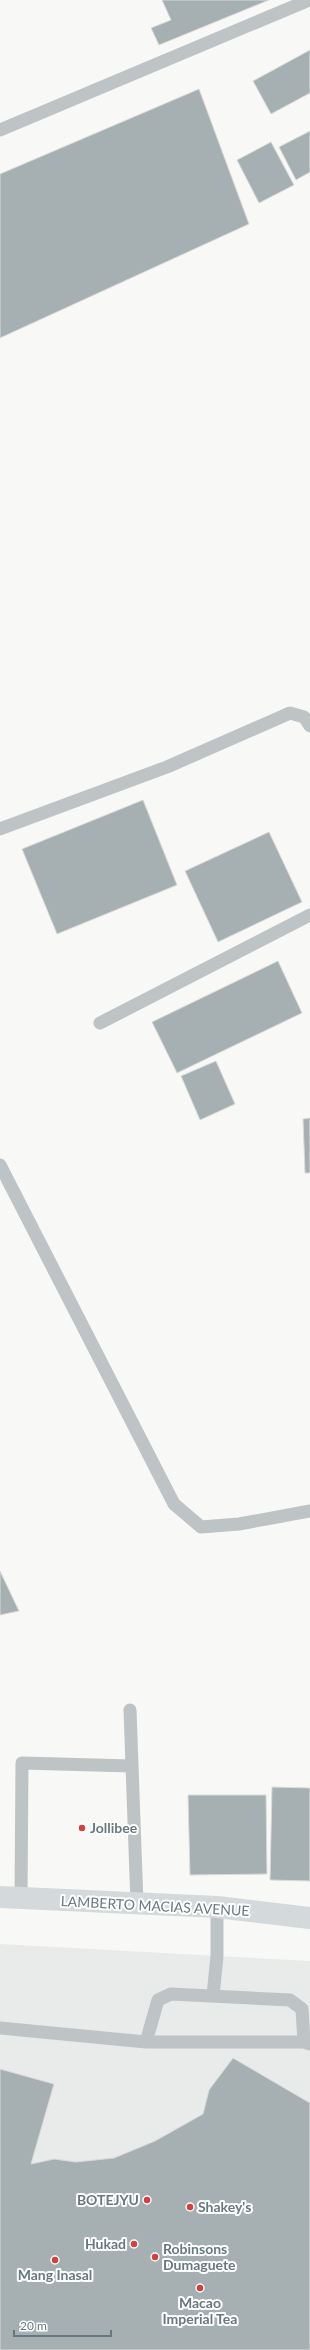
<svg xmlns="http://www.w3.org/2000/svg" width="310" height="2350" font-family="Lato,sans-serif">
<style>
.built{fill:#e9eaea}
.building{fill:#a6b0b3;stroke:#dadad9}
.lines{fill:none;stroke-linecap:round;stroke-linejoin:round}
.lane{stroke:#bec3c5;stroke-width:13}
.primary{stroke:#d4d9db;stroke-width:22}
.poi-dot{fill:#d0423f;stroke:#fff;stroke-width:1.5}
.labels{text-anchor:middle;stroke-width:4;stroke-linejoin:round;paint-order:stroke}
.poi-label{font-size:14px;font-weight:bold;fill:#66797e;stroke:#fff;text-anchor:start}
.street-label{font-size:14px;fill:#66797e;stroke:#fff}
</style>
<rect width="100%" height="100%" fill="#f8f8f6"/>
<path class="built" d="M 0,1944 L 310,1961 L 310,2350 L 0,2350 Z"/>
<path class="building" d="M 162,0 L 269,0 L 159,45 L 151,28 L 171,20 Z
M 310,50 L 310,93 L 271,114 L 253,81 Z
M 199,89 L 249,224 L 0,338 L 0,174 Z
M 310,131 L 310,172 L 296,180 L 279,147 Z
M 271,142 L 294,185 L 259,203 L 237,160 Z
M 143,800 L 177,885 L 57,934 L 22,849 Z
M 269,832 L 302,902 L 218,942 L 185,871 Z
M 278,961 L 302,1013 L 177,1073 L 152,1022 Z
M 216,1061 L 235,1104 L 200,1120 L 181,1076 Z
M 310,1118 L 310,1173 L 305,1173 L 303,1119 Z
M 0,1571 L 19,1611 L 0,1615 Z
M 272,1787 L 310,1788 L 310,1881 L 270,1880 Z
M 188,1795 L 266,1795 L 267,1874 L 190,1875 Z
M 233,2058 L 310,2103 L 310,2350 L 0,2350 L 0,2069 L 54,2084 L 31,2164 L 54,2159 L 76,2162 L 114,2158 L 155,2141 L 203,2114 L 209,2090 Z"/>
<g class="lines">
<path class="lane" d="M 0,130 L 309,0
M 0,829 L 167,767 L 290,713 L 304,717 L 310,726
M 100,1023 L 310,915
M 0,1165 L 174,1504 L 201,1527 L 239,1524 L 310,1511
M 130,1710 L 137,1904
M 21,1898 L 22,1763 L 131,1766
M 213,1996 L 217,1956 L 217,1907
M 0,2028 L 146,2042 L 304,2042 L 310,2044
M 146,2042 L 158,2000 L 171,1994 L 290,2000 L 302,2009 L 304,2042"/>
<path class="primary" d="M 0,1897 L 217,1907 L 310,1918"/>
</g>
<g class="poi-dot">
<circle cx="82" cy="1828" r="4"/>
<circle cx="147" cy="2200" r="4"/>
<circle cx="190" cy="2207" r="4"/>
<circle cx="134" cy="2244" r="4"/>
<circle cx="155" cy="2257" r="4"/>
<circle cx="55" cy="2260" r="4"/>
<circle cx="200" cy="2288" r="4"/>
</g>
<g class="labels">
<g class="poi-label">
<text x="90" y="1833">Jollibee</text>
<text x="139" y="2205" text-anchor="end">BOTEJYU</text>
<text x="198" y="2212">Shakey's</text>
<text x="126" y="2249" text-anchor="end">Hukad</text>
<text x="163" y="2254">Robinsons<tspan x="163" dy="16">Dumaguete</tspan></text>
<text x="55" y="2280" text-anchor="middle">Mang Inasal</text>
<text x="200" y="2308" text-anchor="middle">Macao<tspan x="200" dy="16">Imperial Tea</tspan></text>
</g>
<g class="street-label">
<text transform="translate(155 1906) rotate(3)" y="5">LAMBERTO MACIAS AVENUE</text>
</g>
</g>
<path d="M14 2330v6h97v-6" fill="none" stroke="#66797e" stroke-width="2"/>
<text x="20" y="2330" font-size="12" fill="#66797e" stroke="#ffffff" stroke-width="3" paint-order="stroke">20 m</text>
</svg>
